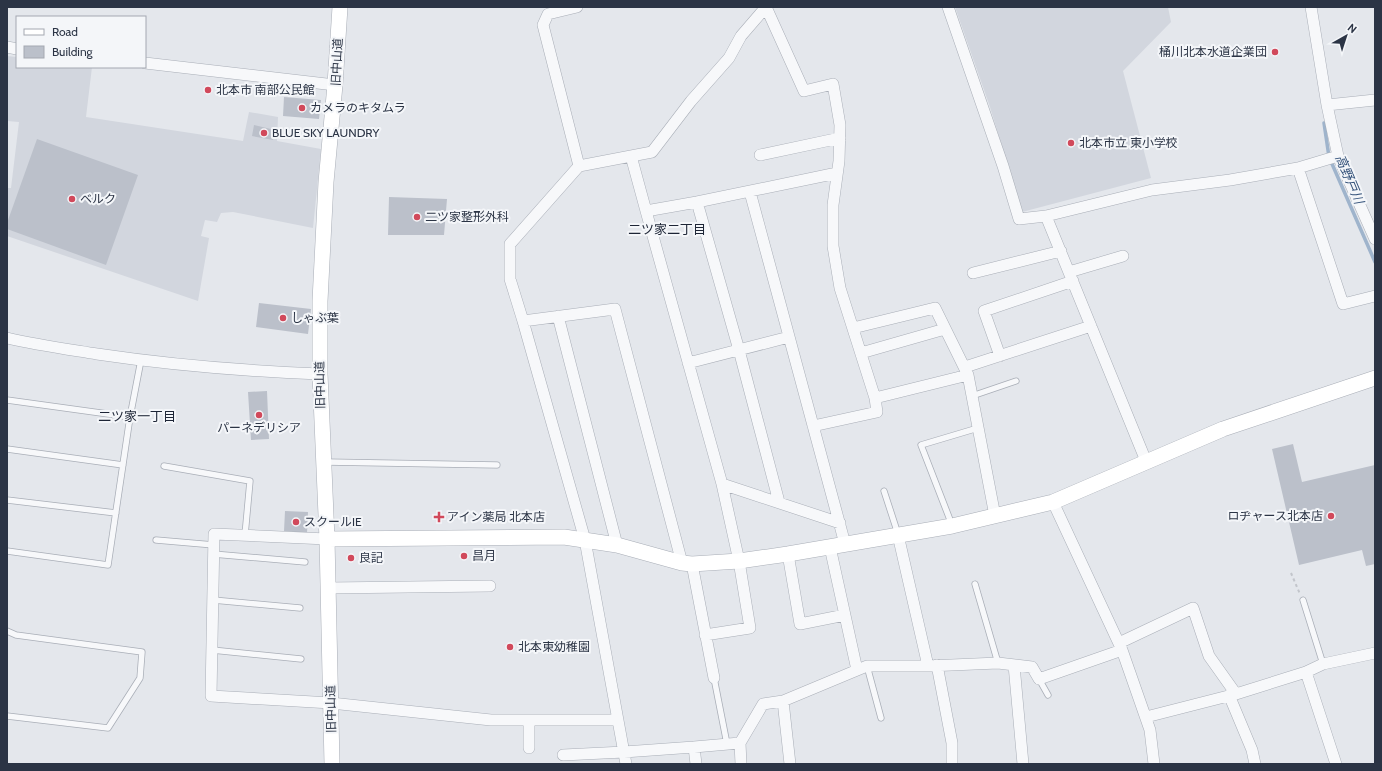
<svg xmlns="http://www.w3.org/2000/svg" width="1382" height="771" font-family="Cabin,'Noto Sans JP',sans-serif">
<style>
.built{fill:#d2d6de}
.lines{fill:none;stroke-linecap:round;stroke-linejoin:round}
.stream{stroke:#9fb4cc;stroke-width:3.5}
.building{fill:#bbc0ca}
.lane-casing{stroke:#a9aeb7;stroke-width:7}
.street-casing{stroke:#a9aeb7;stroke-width:12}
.secondary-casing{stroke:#a9aeb7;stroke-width:16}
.path{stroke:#c2c5cb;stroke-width:2;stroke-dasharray:3 3;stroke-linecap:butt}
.lane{stroke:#f7f8fa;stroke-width:5.5}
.street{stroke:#f7f8fa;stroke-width:11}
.secondary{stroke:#fff;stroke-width:15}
.poi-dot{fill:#d1495b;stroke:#f4f6f9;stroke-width:1.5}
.labels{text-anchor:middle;stroke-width:4;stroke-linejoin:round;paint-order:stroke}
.poi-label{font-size:12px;fill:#2b3445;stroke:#f4f6f9;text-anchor:start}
.street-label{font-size:12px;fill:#2b3445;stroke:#f4f6f9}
.water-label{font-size:13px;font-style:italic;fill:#34527a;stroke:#f4f6f9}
.neighbourhood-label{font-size:13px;fill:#1d2536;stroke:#f4f6f9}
</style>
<rect width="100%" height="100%" fill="#e4e7ec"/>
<path class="built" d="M 955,7 L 1168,7 L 1171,22 L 1123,71 L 1151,178 L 1022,212 L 990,107 Z
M 7,56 L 17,57 L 17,67 L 92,67 L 86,117 L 243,141 L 249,112 L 278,117 L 277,141 L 321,149 L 313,228 L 233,212 L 221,213 L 217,222 L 205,220 L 201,236 L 209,238 L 198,301 L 7,236 L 7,188 L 11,188 L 19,122 L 7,121 Z"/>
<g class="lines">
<path class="stream" d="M 1324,123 L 1329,157 L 1375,262"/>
</g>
<path class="building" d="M 284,97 L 321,100 L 319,119 L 283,116 Z
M 254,125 L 275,130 L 273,140 L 252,136 Z
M 37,139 L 138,175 L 106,265 L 7,229 L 7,223 Z
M 389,197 L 447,199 L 444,235 L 388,235 Z
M 259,303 L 311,309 L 308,334 L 256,327 Z
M 267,391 L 269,439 L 251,440 L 248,392 Z
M 1293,444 L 1302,482 L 1375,465 L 1375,564 L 1366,566 L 1362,550 L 1299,565 L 1272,449 Z
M 285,511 L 308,512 L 307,533 L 284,531 Z"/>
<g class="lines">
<g class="lane-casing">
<path id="lane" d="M 972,396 L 1016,381
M 7,400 L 130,417
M 7,449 L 123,465
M 326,462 L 497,465
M 164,466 L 250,481 L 245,535
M 884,491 L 898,534
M 7,500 L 116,513
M 952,525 L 921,445 L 978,428
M 156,540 L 214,545
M 7,551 L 108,565 L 130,417 L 141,360
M 213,554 L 305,562
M 975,584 L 998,663
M 213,600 L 300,608
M 1303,600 L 1323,664
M 7,631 L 16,635 L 142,652 L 140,678 L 108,728 L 7,716
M 212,650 L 301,659
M 867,666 L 881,718
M 714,678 L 727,744
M 1039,679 L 1048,695"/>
</g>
<g class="street-casing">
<path id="street" d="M 577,7 L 548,14 L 543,25 L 579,166
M 766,7 L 804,91 L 833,84 L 840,125 L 839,161 L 833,205 L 833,246 L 840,288 L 875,398 L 877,412 L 813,426
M 948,7 L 1003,166 L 1019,219 L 1046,216 L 1152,190 L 1230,180 L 1298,168 L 1338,156
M 1311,7 L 1327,105 L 1338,156 L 1375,239
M 7,47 L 17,49
M 145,63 L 335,85
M 1327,105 L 1375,100
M 760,155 L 840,138
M 631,156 L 646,211
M 1298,168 L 1343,304 L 1375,296
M 837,173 L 697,202 L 646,211 L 722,484 L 840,523
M 750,192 L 845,544
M 697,202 L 739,350 L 779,502
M 1046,216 L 1146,461
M 1069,272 L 1123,256
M 973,273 L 1061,251
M 558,316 L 617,545
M 523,321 L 615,309 L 682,563
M 853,328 L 935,308 L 968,375 L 995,516
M 7,338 C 37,345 66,349 97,354 C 171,365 245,371 320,374
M 861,353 L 945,329
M 1000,356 L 984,311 L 1073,281
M 688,363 L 789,337
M 965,367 L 1091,326
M 875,398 L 968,375
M 1053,502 L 1122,650 L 1150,730 L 1154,764
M 898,535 L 928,666
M 327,539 L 214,534 L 211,696 L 331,703 L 491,720 L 618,720
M 830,547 L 857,670
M 788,554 L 800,624 L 845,615
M 692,564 L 714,678
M 328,588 L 490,586
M 705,635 L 750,628 L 739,561 L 722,484
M 1119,643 L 1193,608 L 1209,656 L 1236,694
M 937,665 L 952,743 L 952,764
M 1014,665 L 1023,764
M 1306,672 L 1336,764
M 1229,695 L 1252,750 L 1255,764
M 783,701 L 790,764
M 1146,717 L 1236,694 L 1306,672 L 1323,664 L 1375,653
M 529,720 L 529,748
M 563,755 L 624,752 L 694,747
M 626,764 L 585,540 L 523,321 L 510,279 L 510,244 L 579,166 L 652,152 L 691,101 L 729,58 L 741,36 L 766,7
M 696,764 L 694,747 L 740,743
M 741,764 L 740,743 L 763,704 L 783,701 L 867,666 L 928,666 L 998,663 L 1032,667 L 1039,679 L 1122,650"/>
</g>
<g class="secondary-casing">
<path id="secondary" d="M 327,539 L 564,537 L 617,545 L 682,563 L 692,564 L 739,561 L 788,554 L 952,526 L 1053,502 L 1223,429 L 1375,378
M 332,764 L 327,539 L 320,374 L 320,301 L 326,182 L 335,85 L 340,7"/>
</g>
<path class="path" d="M 1291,573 L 1300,594"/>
<use href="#lane" class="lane"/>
<use href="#street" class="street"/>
<use href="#secondary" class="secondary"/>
</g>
<g class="poi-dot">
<circle cx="1275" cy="52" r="4"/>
<circle cx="208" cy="90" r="4"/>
<circle cx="302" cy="108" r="4"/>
<circle cx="264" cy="133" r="4"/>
<circle cx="1071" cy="143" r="4"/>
<circle cx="72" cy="199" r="4"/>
<circle cx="417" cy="217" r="4"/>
<circle cx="283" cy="318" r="4"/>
<circle cx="259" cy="415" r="4"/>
<circle cx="1331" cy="516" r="4"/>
<path d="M437 511h4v4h4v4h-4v4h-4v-4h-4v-4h4z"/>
<circle cx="296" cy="522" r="4"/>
<circle cx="464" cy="556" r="4"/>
<circle cx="351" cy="558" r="4"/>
<circle cx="510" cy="647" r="4"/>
</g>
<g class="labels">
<g class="poi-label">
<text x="1267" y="56" text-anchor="end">桶川北本水道企業団</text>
<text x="216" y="94">北本市 南部公民館</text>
<text x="310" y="112">カメラのキタムラ</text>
<text x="272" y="137">BLUE SKY LAUNDRY</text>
<text x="1079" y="147">北本市立 東小学校</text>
<text x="80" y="203">ベルク</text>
<text x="425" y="221">二ツ家整形外科</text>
<text x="291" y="322">しゃぶ葉</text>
<text x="259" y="432" text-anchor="middle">パーネデリシア</text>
<text x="1323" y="520" text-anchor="end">ロヂャース北本店</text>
<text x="447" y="521">アイン薬局 北本店</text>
<text x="304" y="526">スクールIE</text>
<text x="472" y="560">昌月</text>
<text x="359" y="562">良記</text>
<text x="518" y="651">北本東幼稚園</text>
</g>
<g class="street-label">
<text transform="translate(337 62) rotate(-87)" y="4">旧中山道</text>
<text transform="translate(320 385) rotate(-91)" y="4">旧中山道</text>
<text transform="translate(331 709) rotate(-91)" y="4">旧中山道</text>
</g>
<g class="water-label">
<text transform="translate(1350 179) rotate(67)" y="5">高野戸川</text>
</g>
<g class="neighbourhood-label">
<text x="667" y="234">二ツ家二丁目</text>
<text x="137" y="421">二ツ家一丁目</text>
</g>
</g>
<rect width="1382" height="771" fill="none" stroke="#2b3445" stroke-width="16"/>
<rect x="16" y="16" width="130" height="52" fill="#f4f6f9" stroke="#a4a8b1"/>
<rect x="24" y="29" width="20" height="6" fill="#ffffff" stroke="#a4a8b1"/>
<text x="52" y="36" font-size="12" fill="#2b3445">Road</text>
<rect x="24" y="46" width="20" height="12" fill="#bbc0ca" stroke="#a4a8b1"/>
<text x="52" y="56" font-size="12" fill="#2b3445">Building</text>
<g transform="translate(1346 36) rotate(39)" stroke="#f4f6f9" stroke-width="3" paint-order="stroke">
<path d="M0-3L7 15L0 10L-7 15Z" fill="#2b3445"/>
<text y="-6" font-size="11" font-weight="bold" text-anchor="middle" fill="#2b3445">N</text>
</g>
</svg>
